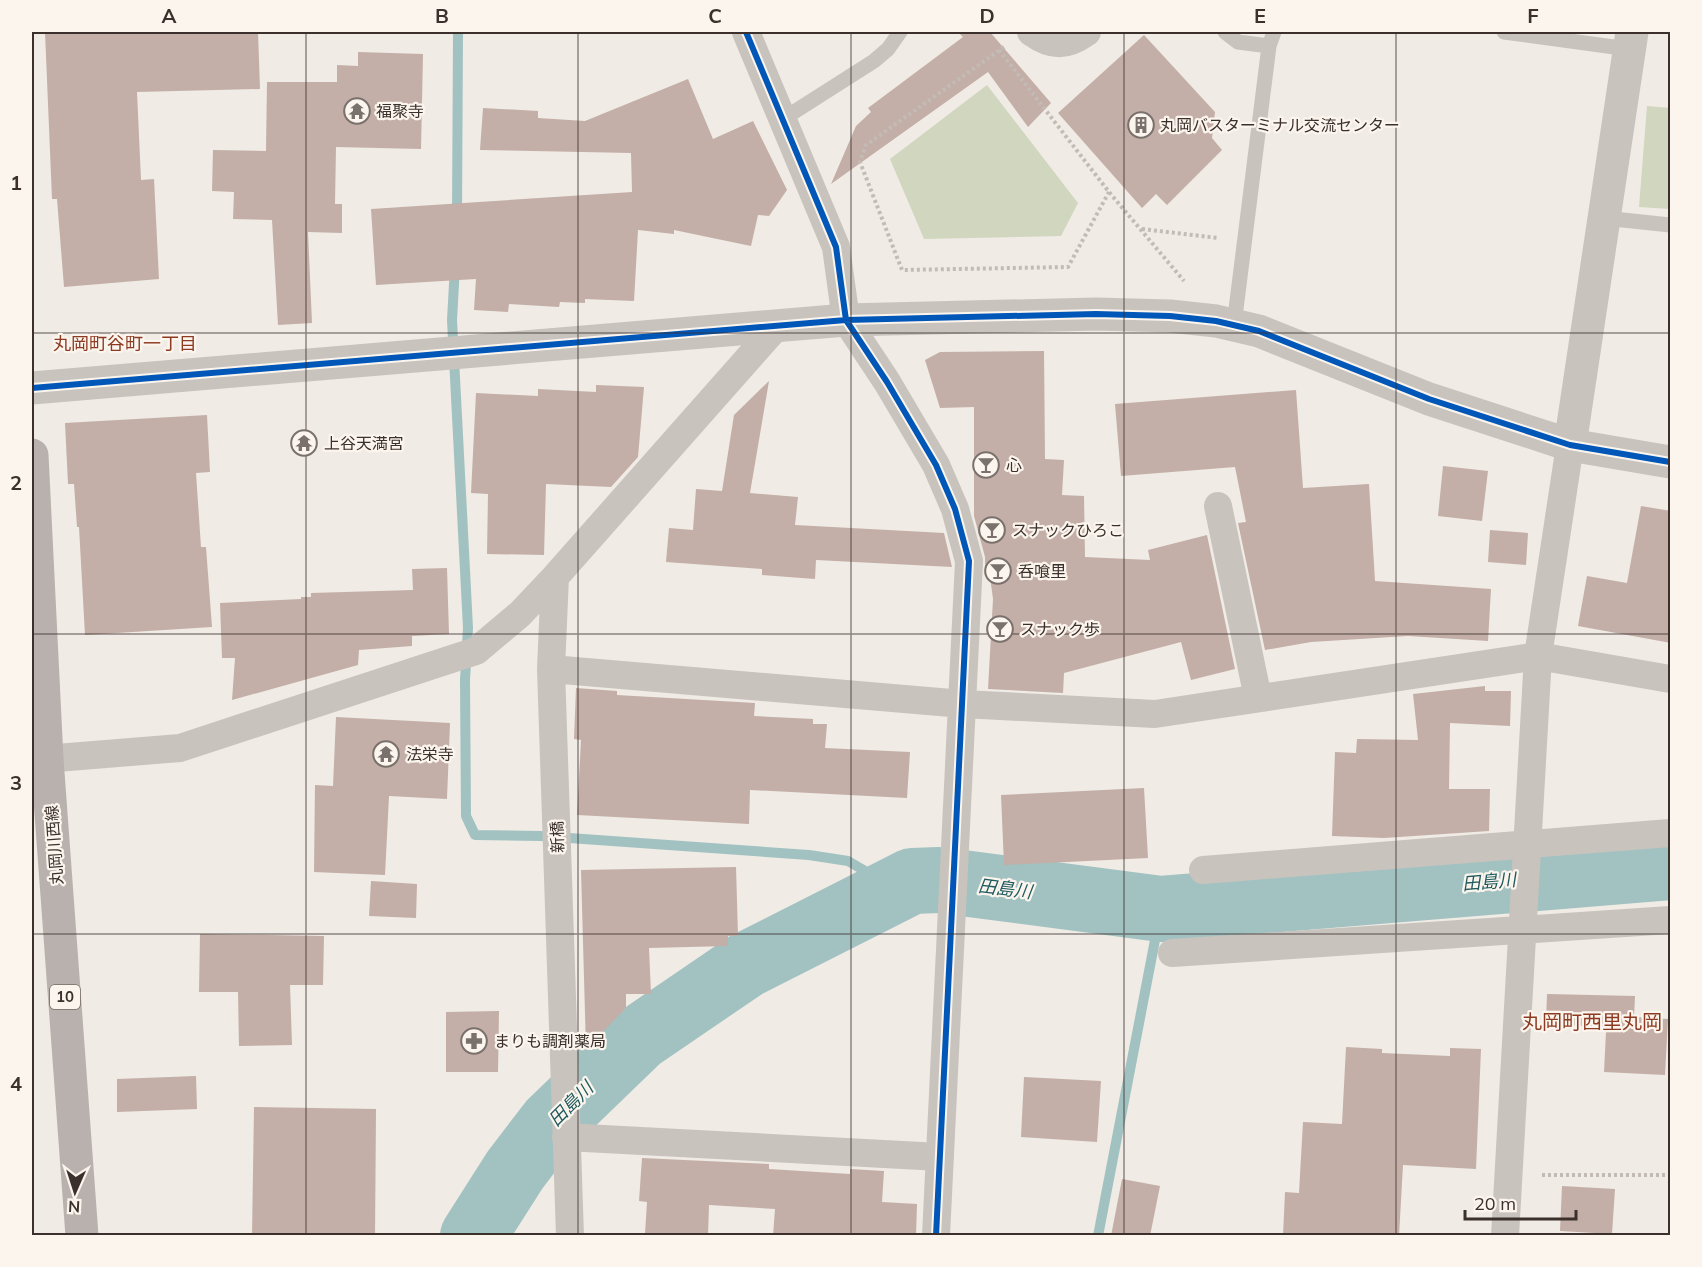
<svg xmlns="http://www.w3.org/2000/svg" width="1702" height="1267" font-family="Mulish,'Noto Sans JP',sans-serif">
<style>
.green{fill:#d1d6bf}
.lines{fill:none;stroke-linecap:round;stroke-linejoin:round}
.stream{stroke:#a1c2c1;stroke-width:10}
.river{stroke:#a1c2c1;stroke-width:66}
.building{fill:#c3afa7}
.path{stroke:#c2bbb6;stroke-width:4;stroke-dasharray:3 3;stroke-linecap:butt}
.service{stroke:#c9c3be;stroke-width:15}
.minor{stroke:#c9c3be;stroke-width:28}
.tertiary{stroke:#c9c3be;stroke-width:33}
.primary{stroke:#b8b1ad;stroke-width:33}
.cycleway-casing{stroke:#fbf5ee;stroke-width:10}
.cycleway{stroke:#0057b8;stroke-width:6}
.grid{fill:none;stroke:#3b302b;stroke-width:1.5;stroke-opacity:0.55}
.labels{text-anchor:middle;stroke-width:4.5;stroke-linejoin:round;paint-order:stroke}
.shield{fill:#fbf5ee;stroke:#756b66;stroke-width:1.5}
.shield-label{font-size:15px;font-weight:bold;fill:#3b302b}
.poi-label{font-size:16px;fill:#3b302b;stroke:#fbf5ee;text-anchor:start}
.street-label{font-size:16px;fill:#3b302b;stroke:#fbf5ee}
.neighbourhood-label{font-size:18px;fill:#8c3b22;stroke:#fbf5ee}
.water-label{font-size:18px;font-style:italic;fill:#1f5a5e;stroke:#fbf5ee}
.quarter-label{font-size:20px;fill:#8c3b22;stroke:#fbf5ee}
.neatline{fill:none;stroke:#3b302b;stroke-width:2}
.grid-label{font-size:20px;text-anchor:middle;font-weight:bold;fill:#3b302b}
</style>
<rect width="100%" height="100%" fill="#f0ebe5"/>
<path class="green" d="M 987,85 L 1078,203 L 1061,236 L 924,239 L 890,159 Z
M 1647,106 L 1670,108 L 1670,209 L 1639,207 Z"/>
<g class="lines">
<path class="stream" d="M 457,217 L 458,32
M 455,266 L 452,320 L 468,628 L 465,680 L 466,816 L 475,835 L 541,836 L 809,855 L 848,861 L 896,889
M 1098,1236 L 1161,909"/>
<path class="river" d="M 473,1236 L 515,1170 L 551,1123 L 639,1038 L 746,965 L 912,881 L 939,880 L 1161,909 L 1670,867"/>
</g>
<path class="building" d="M 45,32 L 258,32 L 260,89 L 137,92 L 141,180 L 154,179 L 159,279 L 64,287 L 57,199 L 52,199 Z
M 958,32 L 990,32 L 1051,103 L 1028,127 L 988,72 L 831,184 L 856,126 L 871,112 L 868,108 L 963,37 Z
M 1144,35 L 1215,112 L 1212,138 L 1222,150 L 1167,205 L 1156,194 L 1142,208 L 1058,113 Z
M 358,52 L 423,54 L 421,149 L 336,147 L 335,204 L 342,204 L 342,233 L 308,232 L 312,323 L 278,325 L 272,220 L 233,219 L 234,192 L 212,191 L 213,150 L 266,151 L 267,82 L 337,82 L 337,65 L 358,66 Z
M 688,79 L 713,139 L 753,121 L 787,190 L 769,216 L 758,215 L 751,246 L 674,230 L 674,234 L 638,230 L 634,301 L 585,299 L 585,303 L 560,302 L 559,307 L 509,304 L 508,312 L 474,310 L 476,279 L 376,285 L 371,209 L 632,192 L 631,153 L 480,150 L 483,108 L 538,111 L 538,118 L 585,121 Z
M 1044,351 L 1045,459 L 1064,460 L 1062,495 L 1084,496 L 1085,557 L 1150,560 L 1148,550 L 1207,535 L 1235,669 L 1191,680 L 1181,642 L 1064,673 L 1063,693 L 988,689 L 993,599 L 989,569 L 985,569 L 985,557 L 974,516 L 974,407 L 940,408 L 925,360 L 940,352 Z
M 769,381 L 750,493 L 798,497 L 795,525 L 944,533 L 952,567 L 816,560 L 815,579 L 762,575 L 762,569 L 666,562 L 669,528 L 693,530 L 696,489 L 722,491 L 734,415 Z
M 596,385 L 644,387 L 638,457 L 611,487 L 546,484 L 544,555 L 487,554 L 488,494 L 471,493 L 476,393 L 538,396 L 538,389 L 596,392 Z
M 1296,390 L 1303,488 L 1369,484 L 1375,581 L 1491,589 L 1488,641 L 1408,636 L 1311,642 L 1265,650 L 1238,523 L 1246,522 L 1235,467 L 1121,476 L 1115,404 Z
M 207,415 L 210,472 L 196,473 L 201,547 L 206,547 L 212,627 L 85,635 L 79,527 L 77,527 L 74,484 L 68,484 L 65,423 Z
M 1443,466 L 1488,471 L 1482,521 L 1438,516 Z
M 1641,506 L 1671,511 L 1671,643 L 1578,626 L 1587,576 L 1627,583 Z
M 1490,530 L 1528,533 L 1526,565 L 1488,562 Z
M 447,568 L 449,634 L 412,636 L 412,646 L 359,650 L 358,665 L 232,700 L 235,658 L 222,658 L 220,603 L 301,599 L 301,597 L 311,597 L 311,593 L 413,590 L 412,569 Z
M 1485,686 L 1485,691 L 1511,691 L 1510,726 L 1450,723 L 1449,789 L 1490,789 L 1489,831 L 1384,838 L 1332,836 L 1335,752 L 1356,753 L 1357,739 L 1418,740 L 1413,694 Z
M 576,688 L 617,691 L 617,695 L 755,703 L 754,716 L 813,719 L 813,724 L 827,724 L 825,748 L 910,752 L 907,798 L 750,790 L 749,824 L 577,815 L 581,740 L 574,739 Z
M 336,717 L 450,723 L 447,799 L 389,796 L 385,875 L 314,872 L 315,785 L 333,786 Z
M 1144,788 L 1148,858 L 1004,865 L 1001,795 Z
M 736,867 L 738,936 L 728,936 L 728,946 L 649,948 L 651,994 L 626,994 L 626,1008 L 586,1049 L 581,870 Z
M 371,881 L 417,884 L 416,918 L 369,916 Z
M 200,934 L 324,936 L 323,985 L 290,985 L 292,1045 L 239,1046 L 238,992 L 199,992 Z
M 1547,994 L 1635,996 L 1634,1017 L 1668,1019 L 1665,1075 L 1604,1072 L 1606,1032 L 1600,1031 L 1601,1027 L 1546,1024 Z
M 499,1011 L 498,1072 L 446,1072 L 446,1012 Z
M 1346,1047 L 1382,1049 L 1382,1053 L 1450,1056 L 1450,1048 L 1481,1049 L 1476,1169 L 1403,1165 L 1399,1236 L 1283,1236 L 1285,1192 L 1299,1193 L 1303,1122 L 1342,1124 Z
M 196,1076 L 197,1109 L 117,1112 L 117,1079 Z
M 1024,1077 L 1101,1081 L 1097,1142 L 1021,1137 Z
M 254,1107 L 376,1109 L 375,1236 L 252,1236 Z
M 642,1158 L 769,1164 L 769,1169 L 850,1174 L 850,1169 L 884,1171 L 882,1202 L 917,1204 L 916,1236 L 773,1236 L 775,1209 L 709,1205 L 708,1236 L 645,1234 L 647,1202 L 639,1201 Z
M 1122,1179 L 1160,1186 L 1150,1236 L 1111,1236 Z
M 1562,1186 L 1615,1189 L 1612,1234 L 1560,1231 Z"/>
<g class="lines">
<path class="path" d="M 1004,47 L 866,145 L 860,162 L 902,270 L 1068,267 L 1109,192
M 999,50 L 1109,192 L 1184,281
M 1142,229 L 1218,238
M 1542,1175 L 1670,1175"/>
<path class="service" d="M 1225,32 L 1238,42 L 1269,46
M 1504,32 L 1629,49
M 783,119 L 874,61 L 888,49 L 900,32
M 1604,218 L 1670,225
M 1234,325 L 1269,46 L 1274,32"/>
<path class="minor" d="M 746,32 L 836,247 L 846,320 L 887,382 L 936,465 L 955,509 L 969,561 L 936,1236
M 1031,32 C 1052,47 1066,47 1087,32
M 1218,506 L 1258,698
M 555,577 L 551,669 L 570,1236
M 551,669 L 963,704 L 1155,714 L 1538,656 L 1670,679
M 32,760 L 180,748 L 476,651 L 520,614 L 555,577 L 777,326
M 1203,870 L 1670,833
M 1172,953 L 1670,920
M 566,1137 L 940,1157
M 1505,1236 L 1538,656 L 1570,445"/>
<path class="tertiary" d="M 32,388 L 846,320 L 1096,314 L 1170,316 L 1216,321 L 1259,331 L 1429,399 L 1570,445 L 1670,462
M 1570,445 L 1632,32"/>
<path class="primary" d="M 32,455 L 47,759 L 82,1236"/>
<g class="cycleway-casing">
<path id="cycleway" d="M 746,32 L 836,247 L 846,320 L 887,382 L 936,465 L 955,509 L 969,561 L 936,1236
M 32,388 L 846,320 L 1096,314 L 1170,316 L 1216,321 L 1259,331 L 1429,399 L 1570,445 L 1670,462"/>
</g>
<use href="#cycleway" class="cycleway"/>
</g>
<path class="grid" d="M 306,32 L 306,1236M 578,32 L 578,1236M 851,32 L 851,1236M 1124,32 L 1124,1236M 1396,32 L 1396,1236M 32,333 L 1670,333M 32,634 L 1670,634M 32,934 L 1670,934"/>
<defs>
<g id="temple-ring" transform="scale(1.35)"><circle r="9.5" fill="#fbf5ee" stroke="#7a716c" stroke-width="1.5"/><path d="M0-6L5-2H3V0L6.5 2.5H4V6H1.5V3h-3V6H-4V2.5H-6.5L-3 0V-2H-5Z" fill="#7a716c"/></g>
<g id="building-ring" transform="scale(1.35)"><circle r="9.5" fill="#fbf5ee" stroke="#7a716c" stroke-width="1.5"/><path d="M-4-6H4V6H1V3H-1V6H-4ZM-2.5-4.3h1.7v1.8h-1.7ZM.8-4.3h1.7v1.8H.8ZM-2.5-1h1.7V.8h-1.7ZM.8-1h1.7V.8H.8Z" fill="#7a716c"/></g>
<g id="bar-ring" transform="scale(1.35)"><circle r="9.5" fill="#fbf5ee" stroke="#7a716c" stroke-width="1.5"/><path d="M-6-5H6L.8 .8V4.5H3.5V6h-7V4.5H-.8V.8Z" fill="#7a716c"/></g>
<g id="pharmacy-ring" transform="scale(1.35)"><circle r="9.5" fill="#fbf5ee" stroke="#7a716c" stroke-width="1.5"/><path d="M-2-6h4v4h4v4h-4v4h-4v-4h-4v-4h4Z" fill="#7a716c"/></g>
</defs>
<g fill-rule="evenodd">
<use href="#temple-ring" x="357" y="111"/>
<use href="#building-ring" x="1141" y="125"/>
<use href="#temple-ring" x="304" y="443"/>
<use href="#bar-ring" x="986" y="465"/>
<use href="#bar-ring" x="992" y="530"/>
<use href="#bar-ring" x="998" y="571"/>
<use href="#bar-ring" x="1000" y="629"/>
<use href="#temple-ring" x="386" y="754"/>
<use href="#pharmacy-ring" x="474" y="1041"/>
</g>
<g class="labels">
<rect class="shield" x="50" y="985" width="30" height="24" rx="4.5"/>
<g class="shield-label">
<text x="65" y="1002">10</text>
</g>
<g class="poi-label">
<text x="376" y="117">福聚寺</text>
<text x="1160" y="131">丸岡バスターミナル交流センター</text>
<text x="324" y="449">上谷天満宮</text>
<text x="1006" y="471">心</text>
<text x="1012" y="536">スナックひろこ</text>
<text x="1018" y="577">呑喰里</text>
<text x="1020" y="635">スナック歩</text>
<text x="406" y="760">法栄寺</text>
<text x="494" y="1047">まりも調剤薬局</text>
</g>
<g class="street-label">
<text transform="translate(557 837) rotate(-92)" y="6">新橋</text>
<text transform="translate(54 845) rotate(-94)" y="6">丸岡川西線</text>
</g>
<g class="neighbourhood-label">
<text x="125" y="350">丸岡町谷町一丁目</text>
</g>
<g class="water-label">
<text transform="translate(1489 882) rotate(-5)" y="6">田島川</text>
<text transform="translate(1005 889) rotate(7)" y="6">田島川</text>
<text transform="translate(571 1104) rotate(-45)" y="6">田島川</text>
</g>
<g class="quarter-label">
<text x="1592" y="1029">丸岡町西里丸岡</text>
</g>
</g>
<rect width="1702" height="1267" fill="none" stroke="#fbf5ee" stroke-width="66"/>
<g transform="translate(75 1192) rotate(183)" stroke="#fbf5ee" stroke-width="4.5" paint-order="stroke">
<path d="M0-4.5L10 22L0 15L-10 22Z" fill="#3b302b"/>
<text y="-9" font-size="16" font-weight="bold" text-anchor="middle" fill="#3b302b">N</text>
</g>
<path d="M1465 1210v9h111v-9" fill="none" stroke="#3b302b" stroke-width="3"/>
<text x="1474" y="1210" font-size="18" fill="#3b302b" stroke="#fbf5ee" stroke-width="4.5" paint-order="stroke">20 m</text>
<rect x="33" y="33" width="1636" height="1201" class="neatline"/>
<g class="grid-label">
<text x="169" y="23">A</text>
<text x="442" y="23">B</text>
<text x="715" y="23">C</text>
<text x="987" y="23">D</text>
<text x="1260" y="23">E</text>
<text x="1533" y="23">F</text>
<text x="16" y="190">1</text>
<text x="16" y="490">2</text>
<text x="16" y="790">3</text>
<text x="16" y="1091">4</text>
</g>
</svg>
